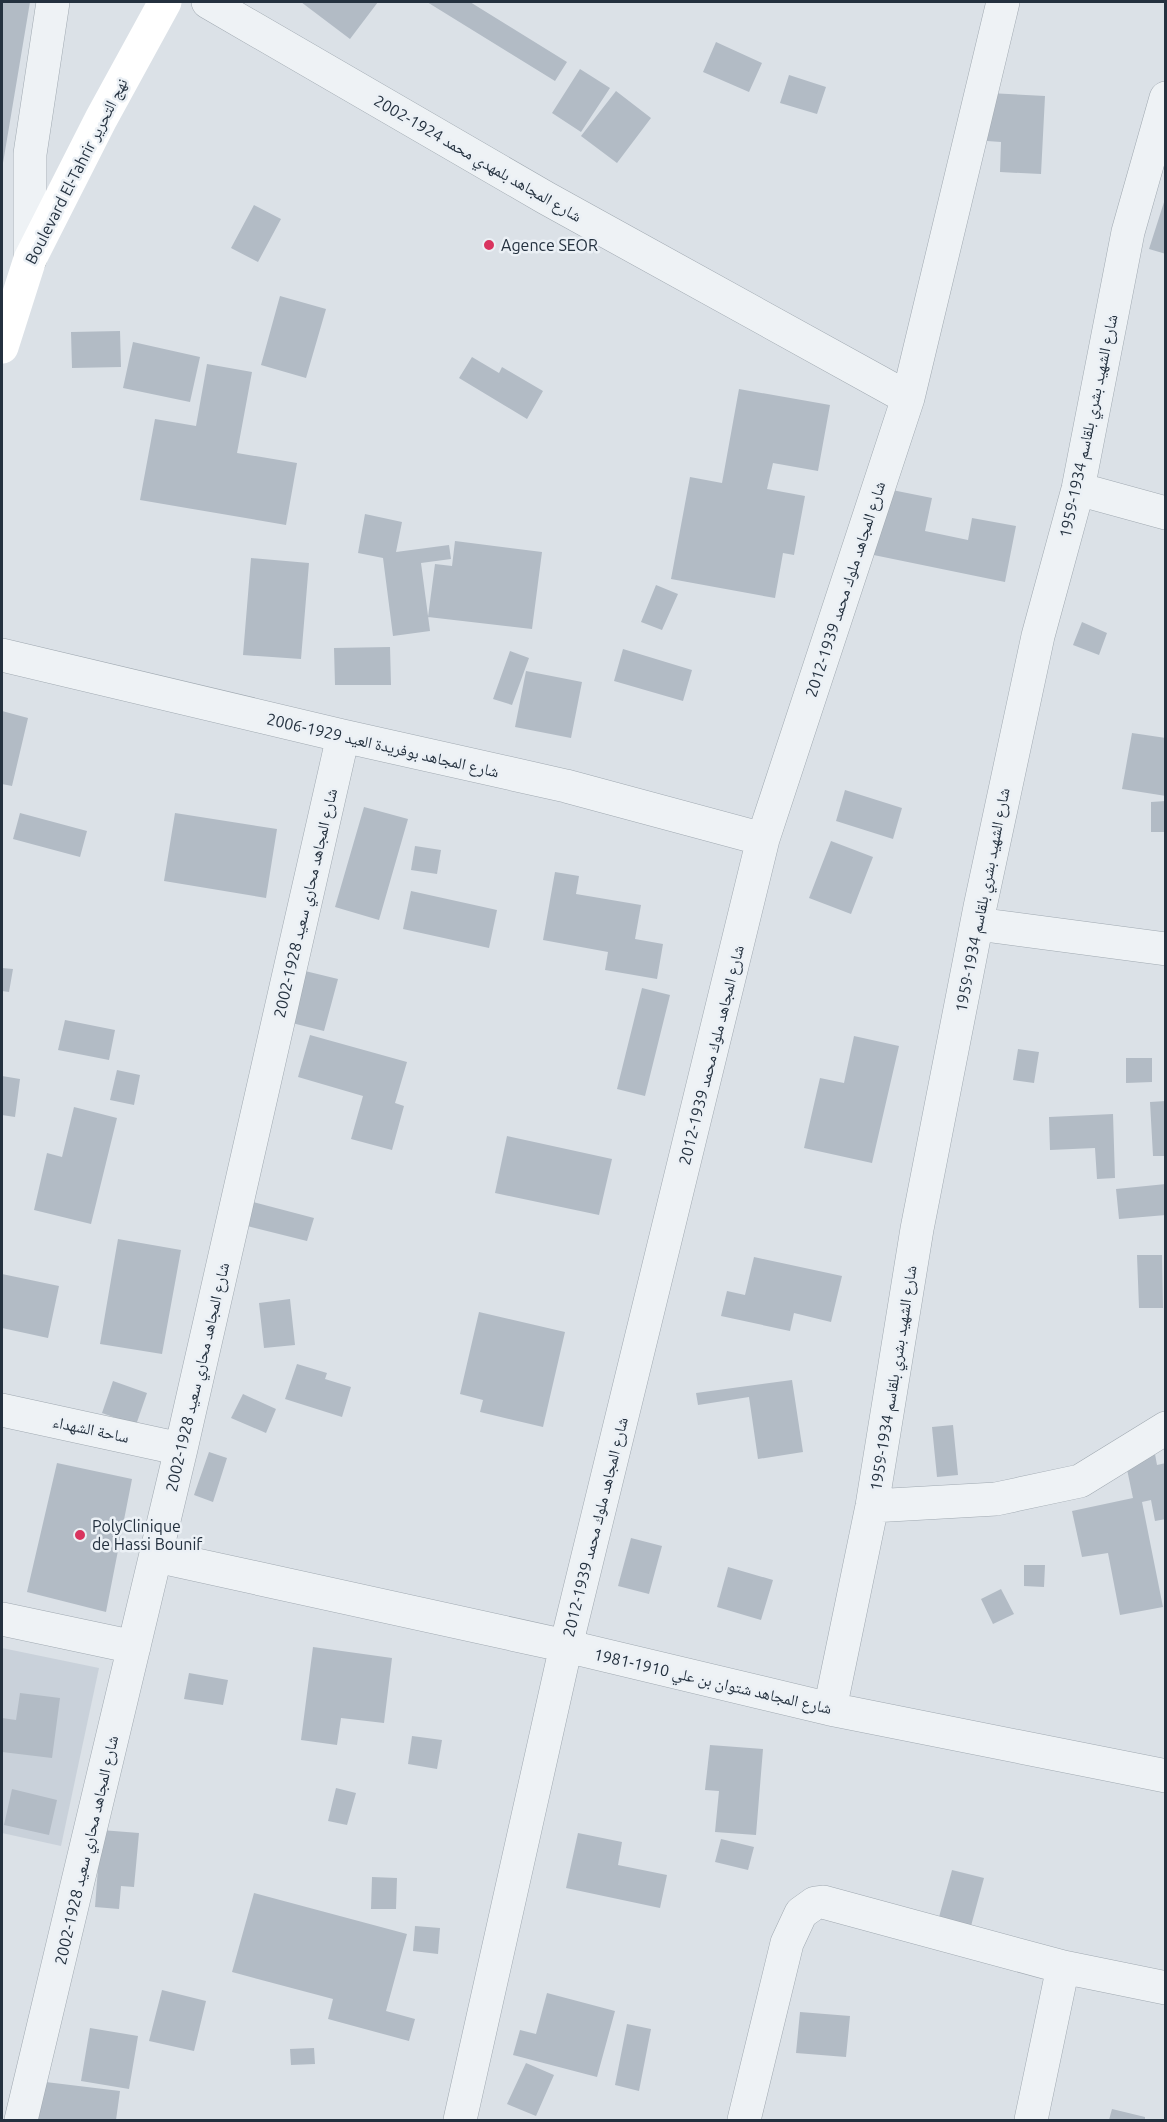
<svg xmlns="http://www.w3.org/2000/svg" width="1167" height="2122" font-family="Ubuntu,'Noto Naskh Arabic',sans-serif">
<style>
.built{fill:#c9d1da}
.building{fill:#b2bbc5}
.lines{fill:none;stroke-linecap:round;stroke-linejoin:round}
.street-casing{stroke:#a0a9b1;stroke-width:34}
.street{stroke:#eef2f5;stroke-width:33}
.secondary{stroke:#fff;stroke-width:33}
.poi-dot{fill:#d9345f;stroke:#ebf0f5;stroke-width:2}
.labels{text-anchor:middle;stroke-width:5;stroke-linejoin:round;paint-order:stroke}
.street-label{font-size:16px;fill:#24313f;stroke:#ebf0f5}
.poi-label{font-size:16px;fill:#24313f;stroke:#ebf0f5;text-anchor:start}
</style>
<rect width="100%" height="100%" fill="#dbe1e7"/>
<path class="built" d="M 2,1648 L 99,1668 L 61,1846 L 2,1833 Z"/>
<path class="building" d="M 2,2 L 30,2 L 3,163 L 2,163 Z
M 301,2 L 378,2 L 350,39 Z
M 427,2 L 470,2 L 567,62 L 555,81 Z
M 716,42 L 762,63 L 749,92 L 703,72 Z
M 580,69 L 610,88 L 581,132 L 552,113 Z
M 789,75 L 826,87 L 817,114 L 780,103 Z
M 616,91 L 651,118 L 617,163 L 581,136 Z
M 989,93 L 1045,96 L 1041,174 L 1000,172 L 1001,142 L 987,141 Z
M 1165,199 L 1166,199 L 1166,254 L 1149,249 Z
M 254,205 L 281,219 L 258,262 L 231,248 Z
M 280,296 L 326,309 L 306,378 L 261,365 Z
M 120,331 L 121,367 L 72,368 L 71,332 Z
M 133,342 L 200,357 L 190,402 L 123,388 Z
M 472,357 L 499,373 L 502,367 L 543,391 L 527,419 L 459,378 Z
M 207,364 L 252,372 L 237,453 L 297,463 L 286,525 L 140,500 L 155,419 L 196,426 Z
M 739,389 L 830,405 L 818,471 L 773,463 L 767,489 L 805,496 L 794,555 L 783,553 L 775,598 L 671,579 L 690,477 L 722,483 Z
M 872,486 L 932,498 L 925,531 L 968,540 L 972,518 L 1016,526 L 1005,582 L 859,552 Z
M 365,514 L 402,522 L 396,552 L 449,545 L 451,559 L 421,563 L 430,631 L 393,636 L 383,558 L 358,553 Z
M 455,541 L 542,552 L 532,629 L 428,617 L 435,564 L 452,566 Z
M 251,558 L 309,563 L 301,659 L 243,655 Z
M 656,585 L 678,594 L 662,630 L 641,622 Z
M 1082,622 L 1107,633 L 1099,655 L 1073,645 Z
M 390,647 L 391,685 L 335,685 L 334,648 Z
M 623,649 L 692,670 L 683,701 L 614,681 Z
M 510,651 L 529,658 L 512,705 L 493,699 Z
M 526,671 L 582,682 L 571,738 L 515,727 Z
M 2,711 L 28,718 L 12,786 L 2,784 Z
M 1132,733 L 1166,738 L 1166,796 L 1122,789 Z
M 845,790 L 902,808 L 893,839 L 836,821 Z
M 1166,801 L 1166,832 L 1151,832 L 1151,802 Z
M 364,807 L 408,819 L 379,920 L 335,907 Z
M 20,813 L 87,831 L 80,857 L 13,839 Z
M 175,813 L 277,829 L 266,898 L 164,881 Z
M 831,841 L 873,857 L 851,914 L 809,898 Z
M 415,846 L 441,850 L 437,874 L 411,870 Z
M 555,872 L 579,876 L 576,894 L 641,905 L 635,939 L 663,944 L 657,979 L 605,970 L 608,952 L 543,940 Z
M 411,891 L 497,910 L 489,948 L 403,929 Z
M 2,968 L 13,969 L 9,992 L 2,991 Z
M 301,970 L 338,979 L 324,1031 L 288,1022 Z
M 642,988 L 670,995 L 645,1096 L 617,1089 Z
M 65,1020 L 115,1030 L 109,1060 L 58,1050 Z
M 310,1035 L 407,1062 L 395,1103 L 404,1106 L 392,1150 L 351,1139 L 363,1096 L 298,1077 Z
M 854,1036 L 899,1046 L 872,1163 L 804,1148 L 820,1078 L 844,1083 Z
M 1018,1049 L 1039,1052 L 1034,1083 L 1013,1080 Z
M 1126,1058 L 1152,1058 L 1152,1082 L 1126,1083 Z
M 117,1070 L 140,1075 L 134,1105 L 110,1100 Z
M 2,1076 L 20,1079 L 15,1117 L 2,1115 Z
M 1166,1101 L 1166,1156 L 1153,1156 L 1150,1102 Z
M 74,1107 L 117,1118 L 91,1224 L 34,1210 L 47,1153 L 62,1157 Z
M 1113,1114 L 1115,1178 L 1097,1179 L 1095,1148 L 1050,1150 L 1049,1117 Z
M 507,1136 L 612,1159 L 599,1215 L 495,1193 Z
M 1166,1184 L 1166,1215 L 1119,1219 L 1116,1189 Z
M 249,1201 L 314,1218 L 307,1241 L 243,1225 Z
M 118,1239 L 181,1250 L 162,1354 L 100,1344 Z
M 1137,1255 L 1162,1255 L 1163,1308 L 1139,1308 Z
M 754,1257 L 842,1276 L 831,1322 L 794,1313 L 790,1331 L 721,1316 L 727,1291 L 745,1295 Z
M 2,1274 L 59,1286 L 48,1338 L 2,1328 Z
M 290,1299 L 295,1345 L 264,1348 L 259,1303 Z
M 479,1312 L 565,1332 L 543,1427 L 480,1412 L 483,1400 L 460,1394 Z
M 297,1364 L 327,1373 L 325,1379 L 351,1387 L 342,1417 L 285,1399 Z
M 792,1380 L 803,1452 L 758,1459 L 749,1397 L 698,1405 L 696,1393 Z
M 113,1381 L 147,1393 L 136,1425 L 102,1413 Z
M 243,1394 L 276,1409 L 266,1433 L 231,1418 Z
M 953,1425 L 958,1475 L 937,1477 L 932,1427 Z
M 1153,1443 L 1157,1465 L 1166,1463 L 1166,1519 L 1155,1521 L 1151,1500 L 1142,1502 L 1163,1607 L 1120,1615 L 1108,1553 L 1082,1557 L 1072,1511 L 1133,1498 L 1123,1450 Z
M 209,1452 L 227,1458 L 213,1502 L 194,1495 Z
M 57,1463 L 132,1479 L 106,1612 L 27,1592 Z
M 631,1538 L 662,1546 L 649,1594 L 618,1586 Z
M 1024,1565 L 1045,1565 L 1044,1587 L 1024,1586 Z
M 728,1567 L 773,1580 L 761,1620 L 717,1607 Z
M 1001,1589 L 1014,1614 L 993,1624 L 981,1599 Z
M 313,1647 L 392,1658 L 384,1723 L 341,1718 L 337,1745 L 301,1740 Z
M 189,1673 L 228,1680 L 223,1705 L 184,1699 Z
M 20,1693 L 60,1698 L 52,1758 L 2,1752 L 2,1718 L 16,1720 Z
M 412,1736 L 442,1740 L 437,1769 L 408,1764 Z
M 710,1745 L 763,1749 L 756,1835 L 715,1832 L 719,1791 L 705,1790 Z
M 336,1788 L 356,1793 L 347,1825 L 328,1821 Z
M 12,1789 L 57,1800 L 49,1835 L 4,1825 Z
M 101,1830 L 139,1833 L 134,1887 L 121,1886 L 119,1909 L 95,1907 Z
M 578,1833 L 622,1842 L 618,1865 L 667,1875 L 660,1908 L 566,1888 Z
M 721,1839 L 754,1847 L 748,1870 L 715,1862 Z
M 952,1870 L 984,1878 L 971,1926 L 939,1917 Z
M 372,1877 L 397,1878 L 396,1909 L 371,1909 Z
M 254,1893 L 407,1934 L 386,2011 L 415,2019 L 409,2041 L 328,2019 L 333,1999 L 232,1972 Z
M 415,1926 L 440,1928 L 438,1954 L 413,1951 Z
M 162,1990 L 206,2001 L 194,2051 L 149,2041 Z
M 547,1993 L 615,2011 L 597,2077 L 513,2055 L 520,2030 L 536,2034 Z
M 800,2012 L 850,2016 L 846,2057 L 796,2053 Z
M 627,2024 L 651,2029 L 639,2091 L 615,2085 Z
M 90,2028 L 138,2036 L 129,2089 L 81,2081 Z
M 314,2048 L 315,2064 L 291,2065 L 290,2049 Z
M 526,2063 L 554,2075 L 536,2116 L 507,2104 Z
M 29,2080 L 120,2091 L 116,2120 L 24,2120 Z
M 1112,2109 L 1145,2117 L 1145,2120 L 1109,2120 Z"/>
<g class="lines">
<g class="street-casing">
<path id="street" d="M 208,2 L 546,198 L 908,398
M 30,259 L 30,154 L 53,2
M 1078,489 L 1166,513
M 2,655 L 343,736 L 566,786 L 763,839
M 977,924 L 1166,949
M 2,1410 L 181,1449
M 872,1506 L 996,1499 L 1080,1481 L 1166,1428
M 156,1556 L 566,1646 L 830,1709 L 1166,1776
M 2,1619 L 134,1647
M 830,1709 L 872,1506 L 917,1229 L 980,907 L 1038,636 L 1078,489 L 1128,232 L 1166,98
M 21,2120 L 181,1449 L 343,736
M 460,2120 L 566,1646 L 763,839 L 908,398 L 1003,2
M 744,2120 L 787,1943 L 801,1913 L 815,1903 L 823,1902 L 1063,1967 L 1166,1988
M 1031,2120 L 1063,1967"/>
</g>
<use href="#street" class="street"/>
<path class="secondary" d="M 2,347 L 30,259 L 101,119 L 165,2"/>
</g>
<g class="poi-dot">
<circle cx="489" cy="245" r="6"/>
<circle cx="80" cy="1535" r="6"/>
</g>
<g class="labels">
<g class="street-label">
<text transform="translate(478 158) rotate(30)" y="6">شارع المجاهد بلمهدي محمد 1924-2002</text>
<text transform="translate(76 171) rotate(-63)" y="6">Boulevard El-Tahrir نهج التحرير</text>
<text transform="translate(1088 426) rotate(-78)" y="6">شارع الشهيد بشري بلقاسم 1934-1959</text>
<text transform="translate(845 589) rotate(-72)" y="6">شارع المجاهد ملوك محمد 1939-2012</text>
<text transform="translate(383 745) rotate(13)" y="6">شارع المجاهد بوفريدة العيد 1929-2006</text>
<text transform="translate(982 900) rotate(-79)" y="6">شارع الشهيد بشري بلقاسم 1934-1959</text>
<text transform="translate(305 903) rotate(-77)" y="6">شارع المجاهد محاري سعيد 1928-2002</text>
<text transform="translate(711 1055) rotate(-76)" y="6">شارع المجاهد ملوك محمد 1939-2012</text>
<text transform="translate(197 1377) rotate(-77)" y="6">شارع المجاهد محاري سعيد 1928-2002</text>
<text transform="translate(893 1378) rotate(-81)" y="6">شارع الشهيد بشري بلقاسم 1934-1959</text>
<text transform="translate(91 1429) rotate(12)" y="6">ساحة الشهداء</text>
<text transform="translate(595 1527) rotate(-76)" y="6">شارع المجاهد ملوك محمد 1939-2012</text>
<text transform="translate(713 1681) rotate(13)" y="6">شارع المجاهد شتوان بن علي 1910-1981</text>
<text transform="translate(86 1850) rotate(-77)" y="6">شارع المجاهد محاري سعيد 1928-2002</text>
</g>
<g class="poi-label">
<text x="501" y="251">Agence SEOR</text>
<text x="92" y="1532">PolyClinique<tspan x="92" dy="18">de Hassi Bounif</tspan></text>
</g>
</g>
<rect width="1167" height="2122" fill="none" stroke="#24313f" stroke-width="6"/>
</svg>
